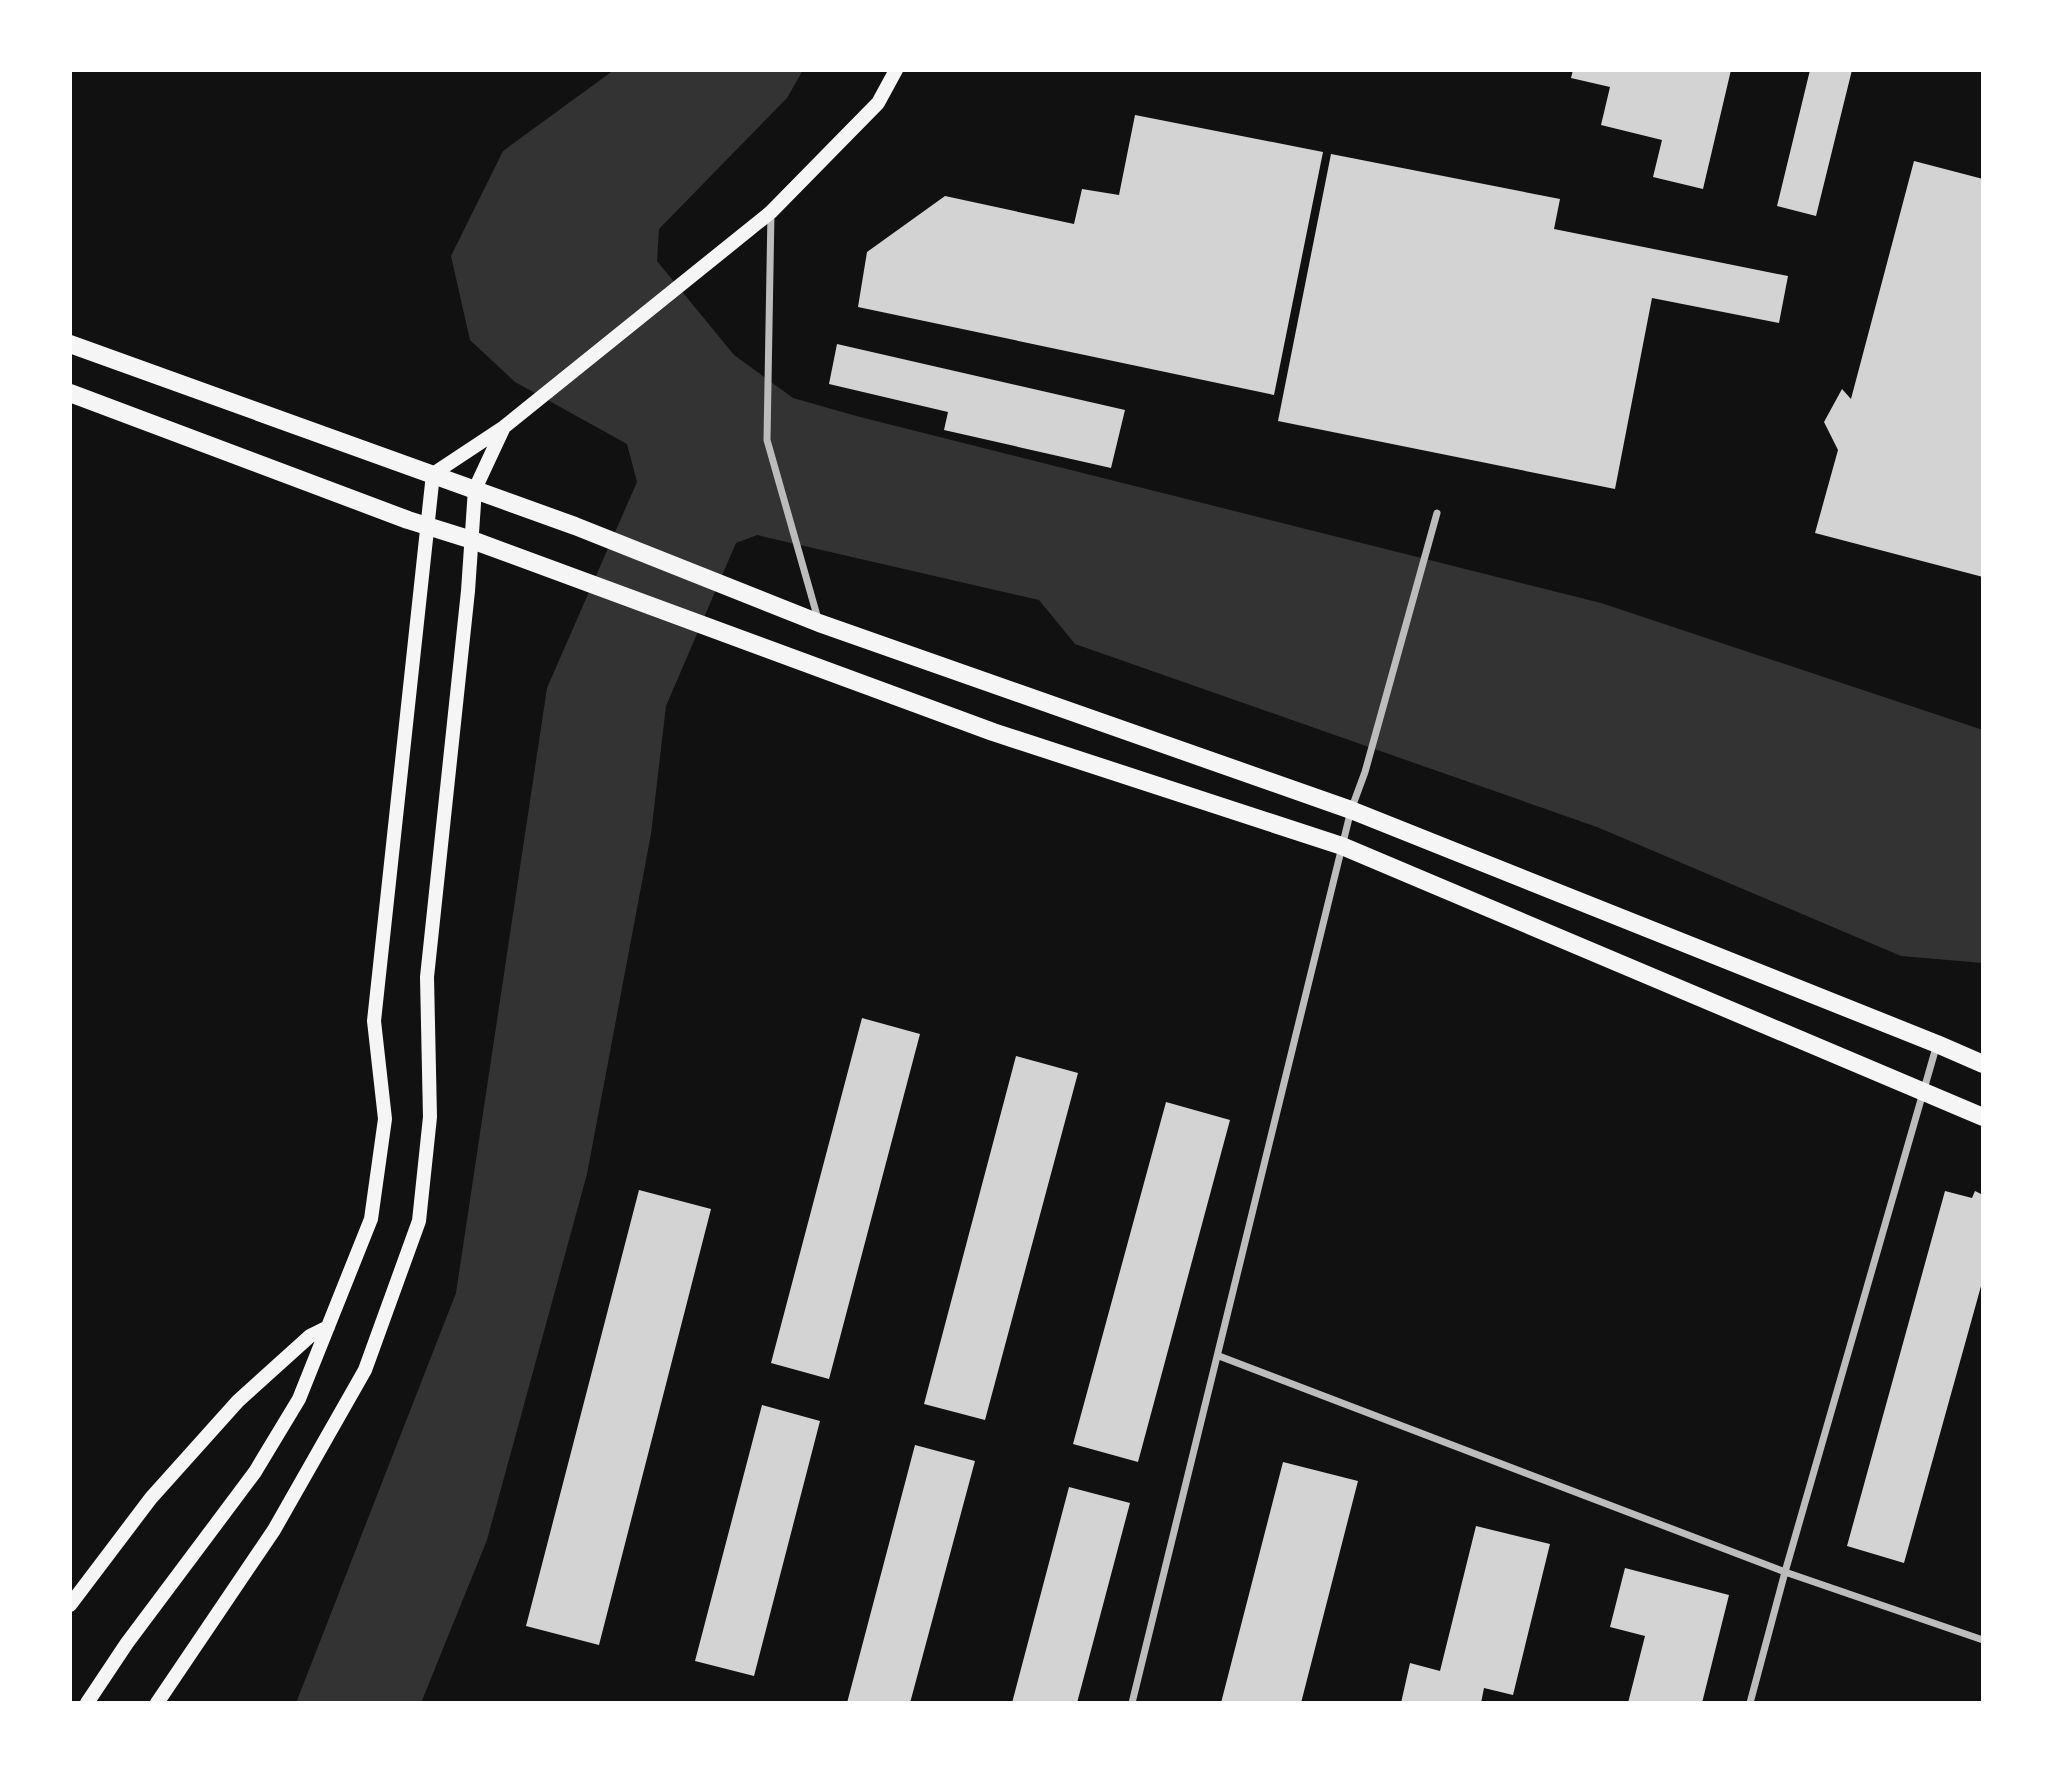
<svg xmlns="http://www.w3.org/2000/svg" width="2053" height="1773" font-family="Rubik,sans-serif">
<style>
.water{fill:#333}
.building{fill:#d3d3d3}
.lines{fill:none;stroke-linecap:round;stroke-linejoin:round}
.minor{stroke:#bcbcbc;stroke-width:7}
.secondary{stroke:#f5f5f5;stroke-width:14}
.primary{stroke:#f5f5f5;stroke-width:18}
</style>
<rect width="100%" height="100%" fill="#111"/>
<path class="water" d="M 614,70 L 803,70 L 787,98 L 659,229 L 657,261 L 734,355 L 793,398 L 860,417 L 1601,603 L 1983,730 L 1983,963 L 1901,956 L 1597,827 L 1075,644 L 1039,600 L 757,535 L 736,543 L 666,706 L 651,834 L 587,1174 L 487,1540 L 421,1703 L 296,1703 L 456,1293 L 547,688 L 637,482 L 627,444 L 515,382 L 470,340 L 451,256 L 503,151 Z"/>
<path class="building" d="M 1573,70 L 1731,70 L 1703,189 L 1653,177 L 1662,140 L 1601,125 L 1610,87 L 1571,78 Z
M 1810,70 L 1852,70 L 1816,216 L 1777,206 Z
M 1135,115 L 1323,152 L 1274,395 L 858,307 L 867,252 L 945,196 L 1074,224 L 1082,189 L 1119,195 Z
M 1331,154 L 1560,199 L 1554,229 L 1788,276 L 1779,323 L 1652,298 L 1615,489 L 1278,421 Z
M 1914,161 L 1983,179 L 1983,577 L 1815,533 L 1838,450 L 1824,422 L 1842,389 L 1851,399 Z
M 837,344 L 1125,410 L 1111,468 L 944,430 L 948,412 L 829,384 Z
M 862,1018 L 920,1034 L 829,1379 L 771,1363 Z
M 1016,1056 L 1078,1073 L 985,1420 L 924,1404 Z
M 1166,1102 L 1230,1120 L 1138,1462 L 1073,1444 Z
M 639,1190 L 711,1209 L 599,1645 L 526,1626 Z
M 1945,1191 L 1972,1198 L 1975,1191 L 1983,1195 L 1983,1279 L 1904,1563 L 1847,1546 Z
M 762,1405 L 820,1421 L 754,1676 L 695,1661 Z
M 915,1445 L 975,1461 L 910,1703 L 847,1703 Z
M 1283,1462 L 1358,1481 L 1301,1703 L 1221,1703 Z
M 1069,1487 L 1130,1503 L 1077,1703 L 1012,1703 Z
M 1476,1526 L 1550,1544 L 1513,1695 L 1484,1688 L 1481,1703 L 1401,1703 L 1410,1663 L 1440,1671 Z
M 1625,1568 L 1729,1595 L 1702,1703 L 1628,1703 L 1645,1636 L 1610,1627 Z"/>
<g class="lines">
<path class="minor" d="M 771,212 L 767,440 L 818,619
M 1219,1356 L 1785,1572 L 1983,1640
M 1132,1703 L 1351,810 L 1365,772 L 1437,513
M 1750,1703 L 1785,1572 L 1937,1044"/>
<path class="secondary" d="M 70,1605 L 151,1498 L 238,1401 L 310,1336 L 328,1327
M 87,1703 L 127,1643 L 255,1472 L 299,1399 L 371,1219 L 385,1119 L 374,1021 L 433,474 L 504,427 L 771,212 L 878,103 L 896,70
M 157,1703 L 274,1530 L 365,1370 L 419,1221 L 430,1117 L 427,977 L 468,591 L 475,489 L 503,429"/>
<path class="primary" d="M 70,344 L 575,526 L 819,623 L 1351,810 L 1937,1044 L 1983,1064
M 70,393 L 408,520 L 472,540 L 993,732 L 1342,846 L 1983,1117"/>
</g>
<rect width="2053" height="1773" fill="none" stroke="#ffffff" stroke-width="144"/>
</svg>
